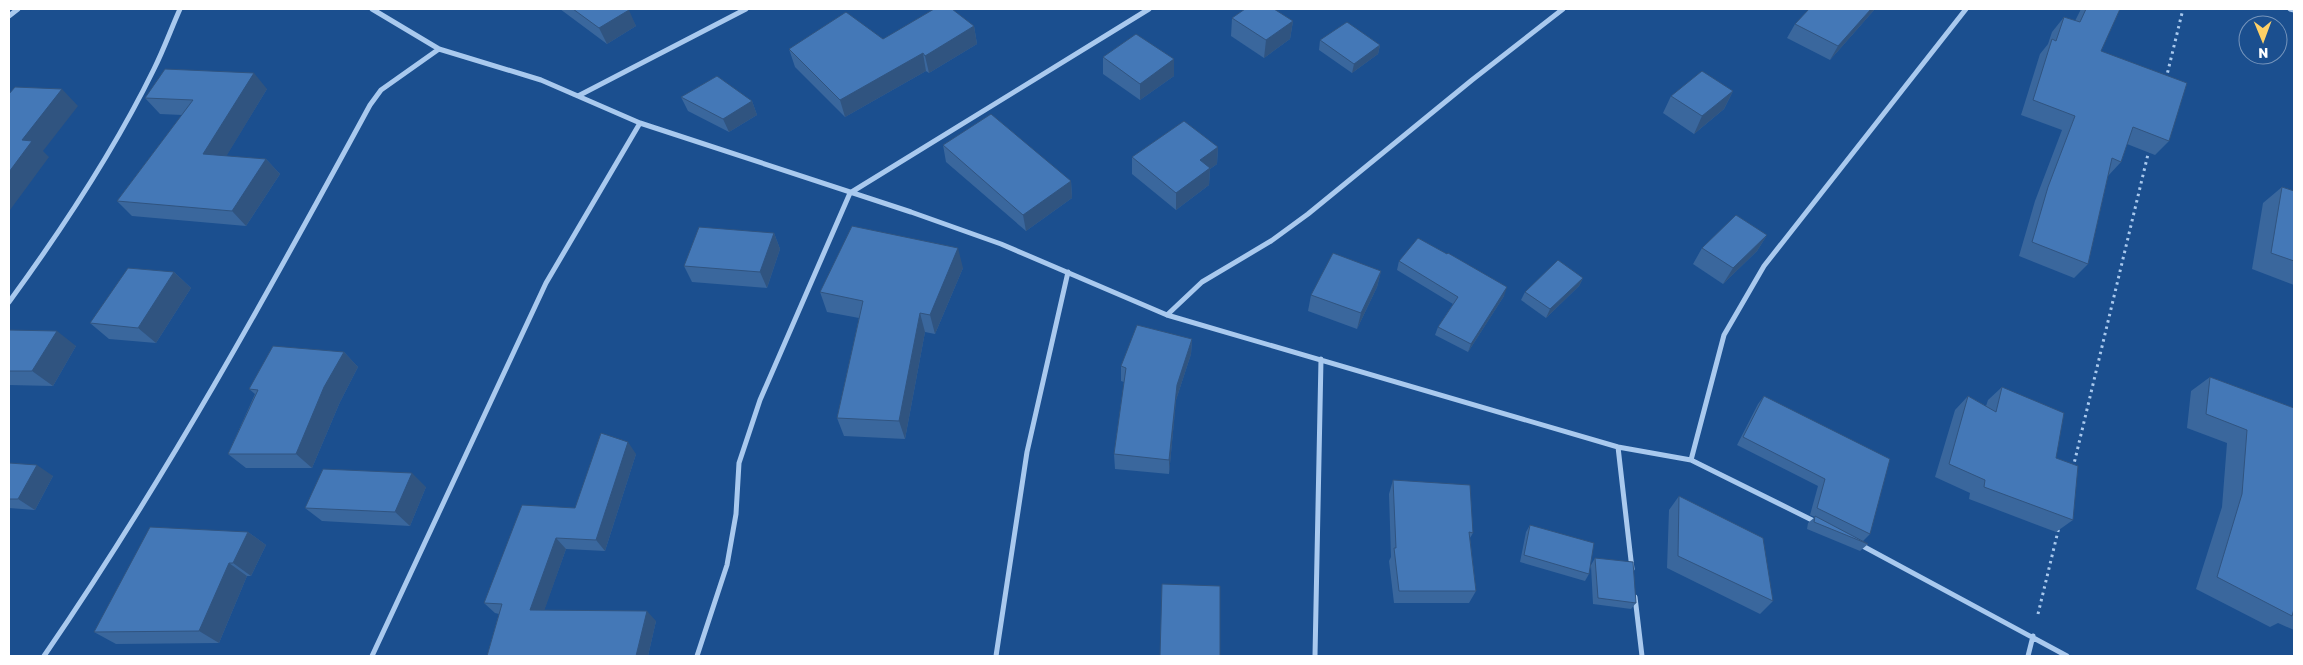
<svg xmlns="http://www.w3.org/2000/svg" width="2303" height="665" font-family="Rubik,sans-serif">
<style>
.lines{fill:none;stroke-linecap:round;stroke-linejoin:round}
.path{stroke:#a9c9ee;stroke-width:3;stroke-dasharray:2.5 4;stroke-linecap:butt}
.street{stroke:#a9c9ee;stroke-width:5}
.wall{fill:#3a679d}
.shaded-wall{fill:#305480}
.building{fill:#4478b7;stroke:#305480}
</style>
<rect width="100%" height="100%" fill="#1b4f8f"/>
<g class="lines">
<path class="path" d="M 2166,79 L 2183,9
M 2073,468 L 2149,150
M 2038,614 L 2059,527"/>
<path class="street" d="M 372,9 L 439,49 L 541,80 L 640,123 L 911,212 L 1001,244 L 1167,315 L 1618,447 L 1691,460 L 1818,523
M 2290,9 L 2294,10
M 9,16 L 18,9
M 578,96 L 746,9
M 9,302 C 63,228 114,151 154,69 C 164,49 171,29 180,9
M 1167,315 L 1202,282 L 1271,241 L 1308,214 L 1472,80 L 1563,9
M 1618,447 L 1632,569
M 1691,460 L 1724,335 L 1764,266 L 1966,9
M 1859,544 L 2067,656
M 1635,597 L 1642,656
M 44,656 C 165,480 268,293 370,105 L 381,90 L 439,49
M 372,656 L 546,283 L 640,123
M 697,656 L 727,565 L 736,514 L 739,463 L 760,400 L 850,193 L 1149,9
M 996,656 L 1027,452 L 1068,272
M 1315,656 L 1321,359
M 2028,656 L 2033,636"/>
</g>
<path class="wall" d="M 560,9 L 627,9 L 636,26 L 607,44 Z
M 1875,9 L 1830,60 L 1787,38 L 1795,24 Z
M 2081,9 L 2120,9 L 2101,51 L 2169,141 L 2155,155 L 2127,144 L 2121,162 L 2108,176 L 2088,264 L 2074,278 L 2019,256 L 2035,201 L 2062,130 L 2021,115 L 2040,54 L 2048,44 L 2052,32 L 2064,17 L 2075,21 Z
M 1232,18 L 1293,21 L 1290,39 L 1264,58 L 1231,36 Z
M 974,26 L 977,44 L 929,73 L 926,71 L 845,117 L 795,67 L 789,49 L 883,39 Z
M 1320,40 L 1380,45 L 1378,54 L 1352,73 L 1319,50 Z
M 1103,57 L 1174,76 L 1140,100 L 1103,74 Z
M 267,89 L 226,156 L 266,159 L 280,174 L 246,226 L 132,216 L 117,201 L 182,115 L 160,114 L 145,98 Z
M 1733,91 L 1724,109 L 1694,134 L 1663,113 L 1671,96 Z
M 681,97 L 752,101 L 757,115 L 729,132 L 688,111 Z
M 943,145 L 1071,181 L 1072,198 L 1026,231 L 946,162 Z
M 1218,147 L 1217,164 L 1210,169 L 1209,185 L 1176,210 L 1132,174 L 1132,157 Z
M 2282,187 L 2294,191 L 2294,285 L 2252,269 L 2263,203 Z
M 774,233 L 780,249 L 767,288 L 692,282 L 684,266 Z
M 1767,235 L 1757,251 L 1723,284 L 1693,264 L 1702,248 Z
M 1399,261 L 1504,296 L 1468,352 L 1435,335 L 1438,327 L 1453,304 L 1397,270 Z
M 963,268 L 935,334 L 925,332 L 905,439 L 844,436 L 837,418 L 859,318 L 827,312 L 820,292 Z
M 1381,271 L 1377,287 L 1357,329 L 1308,311 L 1311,295 Z
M 174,272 L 191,288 L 156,343 L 109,339 L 90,323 Z
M 1583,278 L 1579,286 L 1546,318 L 1521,300 L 1525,292 Z
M 9,330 L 76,346 L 53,386 L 9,385 Z
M 1192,339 L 1191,354 L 1176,400 L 1169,474 L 1115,469 L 1114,454 L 1124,382 L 1121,381 L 1121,366 Z
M 344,352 L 358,367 L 340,402 L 312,468 L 246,468 L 228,454 L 255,394 L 249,389 Z
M 2210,377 L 2294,408 L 2294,630 L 2278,623 L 2270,627 L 2196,589 L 2222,507 L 2227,443 L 2187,428 L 2191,391 Z
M 2002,387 L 2056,458 L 2073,520 L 2056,532 L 1969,499 L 1970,493 L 1935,477 L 1955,410 L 1968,396 L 1986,406 L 1988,400 Z
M 1764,396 L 1870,534 L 1863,541 L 1868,544 L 1860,551 L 1807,529 L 1808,523 L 1815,517 L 1810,515 L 1818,486 L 1737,445 L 1758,404 Z
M 636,454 L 605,551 L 566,549 L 544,610 L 656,621 L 648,656 L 487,656 L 499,614 L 495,613 L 484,603 L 575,508 Z
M 9,463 L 53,476 L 35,510 L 9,508 Z
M 1393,480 L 1473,533 L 1470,538 L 1476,591 L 1469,603 L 1394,603 L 1389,561 L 1391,557 L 1389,494 Z
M 426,487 L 410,526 L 322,521 L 305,508 Z
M 1679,496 L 1773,601 L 1760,614 L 1667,568 L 1669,510 Z
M 1530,525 L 1591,565 L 1595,558 L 1636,603 L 1631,609 L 1593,604 L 1591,566 L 1589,574 L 1585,581 L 1520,562 L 1526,532 Z
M 248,532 L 266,545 L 251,576 L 247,576 L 219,643 L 116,644 L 94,632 Z"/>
<path class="shaded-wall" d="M 1871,9 L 1875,9 L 1830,60 L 1838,46 Z
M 629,10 L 636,26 L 607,44 L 599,28 Z
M 1293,21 L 1290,39 L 1264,58 L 1266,40 Z
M 974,26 L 977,44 L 929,73 L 925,56 Z
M 1380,45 L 1378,54 L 1352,73 L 1354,64 Z
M 923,53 L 926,71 L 845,117 L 840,100 Z
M 1174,59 L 1174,76 L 1140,100 L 1140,84 Z
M 254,73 L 267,89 L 218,170 L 203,154 Z
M 62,89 L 78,106 L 43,151 L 49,157 L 10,210 L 9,209 L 9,172 L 22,140 Z
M 1733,91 L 1724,109 L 1694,134 L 1702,116 Z
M 752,101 L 757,115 L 729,132 L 723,119 Z
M 1218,147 L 1217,164 L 1210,169 L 1209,185 L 1176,210 L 1176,193 L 1200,160 Z
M 266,159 L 280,174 L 246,226 L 232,211 Z
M 1071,181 L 1072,198 L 1026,231 L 1023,215 Z
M 774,233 L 780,249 L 767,288 L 760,272 Z
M 1767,235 L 1757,251 L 1723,284 L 1733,268 Z
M 958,248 L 963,268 L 935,334 L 930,315 Z
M 1381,271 L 1377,287 L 1357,329 L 1361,313 Z
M 174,272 L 191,288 L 156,343 L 138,328 Z
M 1583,278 L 1579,286 L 1546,318 L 1550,309 Z
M 1507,287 L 1504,296 L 1468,352 L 1471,344 Z
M 920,313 L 925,332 L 905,439 L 899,421 Z
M 57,331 L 76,346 L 53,386 L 32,371 Z
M 1192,339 L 1191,354 L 1176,400 L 1169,474 L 1169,460 L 1177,385 Z
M 344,352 L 358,367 L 340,402 L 312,468 L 296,454 L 324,387 Z
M 628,442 L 636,454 L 605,551 L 596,540 Z
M 37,465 L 53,476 L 35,510 L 18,499 Z
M 412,473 L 426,487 L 410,526 L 395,512 Z
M 248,532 L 266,545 L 251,576 L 233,563 Z
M 556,538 L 566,549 L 541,620 L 530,610 Z
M 229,563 L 247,576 L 219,643 L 199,631 Z
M 647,611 L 656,621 L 648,656 L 636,656 Z"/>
<path class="building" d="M 573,9 L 627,9 L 629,10 L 599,28 Z
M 934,9 L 952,9 L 974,26 L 925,56 L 923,53 L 840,100 L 789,49 L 846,12 L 883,39 Z
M 1245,9 L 1274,9 L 1293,21 L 1266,40 L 1232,18 Z
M 1809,9 L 1871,9 L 1838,46 L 1795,24 Z
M 2086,9 L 2120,9 L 2101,51 L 2187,83 L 2169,141 L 2133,127 L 2121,162 L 2112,158 L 2088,264 L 2032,242 L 2048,187 L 2075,116 L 2033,100 L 2052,39 L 2056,41 L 2064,17 L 2080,22 Z
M 1347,22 L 1380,45 L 1354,64 L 1320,40 Z
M 1136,34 L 1174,59 L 1140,84 L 1103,57 Z
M 165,69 L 254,73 L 203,154 L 266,159 L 232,211 L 117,201 L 193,100 L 145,98 Z
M 1702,71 L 1733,91 L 1702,116 L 1671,96 Z
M 717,76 L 752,101 L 723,119 L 681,97 Z
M 15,87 L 62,89 L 22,140 L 32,141 L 9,172 L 9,94 Z
M 991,114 L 1071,181 L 1023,215 L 943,145 Z
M 1184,121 L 1218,147 L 1200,160 L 1210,168 L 1176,193 L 1132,157 Z
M 2282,187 L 2294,191 L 2294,261 L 2271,253 Z
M 1736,215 L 1767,235 L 1733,268 L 1702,248 Z
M 852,226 L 958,248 L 930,315 L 920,313 L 899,421 L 837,418 L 863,301 L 820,292 Z
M 699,227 L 774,233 L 760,272 L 684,266 Z
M 1418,238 L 1447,254 L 1448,253 L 1507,287 L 1471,344 L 1438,327 L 1458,297 L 1399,261 Z
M 1333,253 L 1381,271 L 1361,313 L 1311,295 Z
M 1558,260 L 1583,278 L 1550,309 L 1525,292 Z
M 128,268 L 174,272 L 138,328 L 90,323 Z
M 1137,325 L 1192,339 L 1177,385 L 1169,460 L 1114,454 L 1126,368 L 1121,366 Z
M 9,330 L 57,331 L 32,371 L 9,371 Z
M 273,346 L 344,352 L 324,387 L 296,454 L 228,454 L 258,390 L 249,389 Z
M 2210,377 L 2294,408 L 2294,609 L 2292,616 L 2217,577 L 2242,494 L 2247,430 L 2206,414 Z
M 2002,387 L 2064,413 L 2056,458 L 2078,466 L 2073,520 L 1984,487 L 1985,480 L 1949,464 L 1968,396 L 1996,412 Z
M 1764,396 L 1890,459 L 1870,534 L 1817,508 L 1825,479 L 1743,437 Z
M 601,433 L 628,442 L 596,540 L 556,538 L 530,610 L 647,611 L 636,656 L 487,656 L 502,604 L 484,603 L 522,505 L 575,508 Z
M 9,463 L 37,465 L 18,499 L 9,499 Z
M 323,469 L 412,473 L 395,512 L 305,508 Z
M 1393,480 L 1470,485 L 1473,533 L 1469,532 L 1476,591 L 1399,591 L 1394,548 L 1396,548 Z
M 1679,496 L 1763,538 L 1773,601 L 1678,556 Z
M 1815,516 L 1868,544 L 1814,522 Z
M 1530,525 L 1594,543 L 1589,574 L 1524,555 Z
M 150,527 L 248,532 L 233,563 L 229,563 L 199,631 L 94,632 Z
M 1595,558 L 1633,562 L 1636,603 L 1598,598 Z
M 1162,584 L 1220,586 L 1220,656 L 1160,656 Z"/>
<rect width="2303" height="665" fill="none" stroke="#ffffff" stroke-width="20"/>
<g transform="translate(2263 40) rotate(179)"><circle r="24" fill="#1b4f8f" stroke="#7695bc"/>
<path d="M0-4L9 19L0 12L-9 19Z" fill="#ffd166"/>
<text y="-8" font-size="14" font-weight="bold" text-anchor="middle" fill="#ffffff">N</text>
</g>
</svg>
